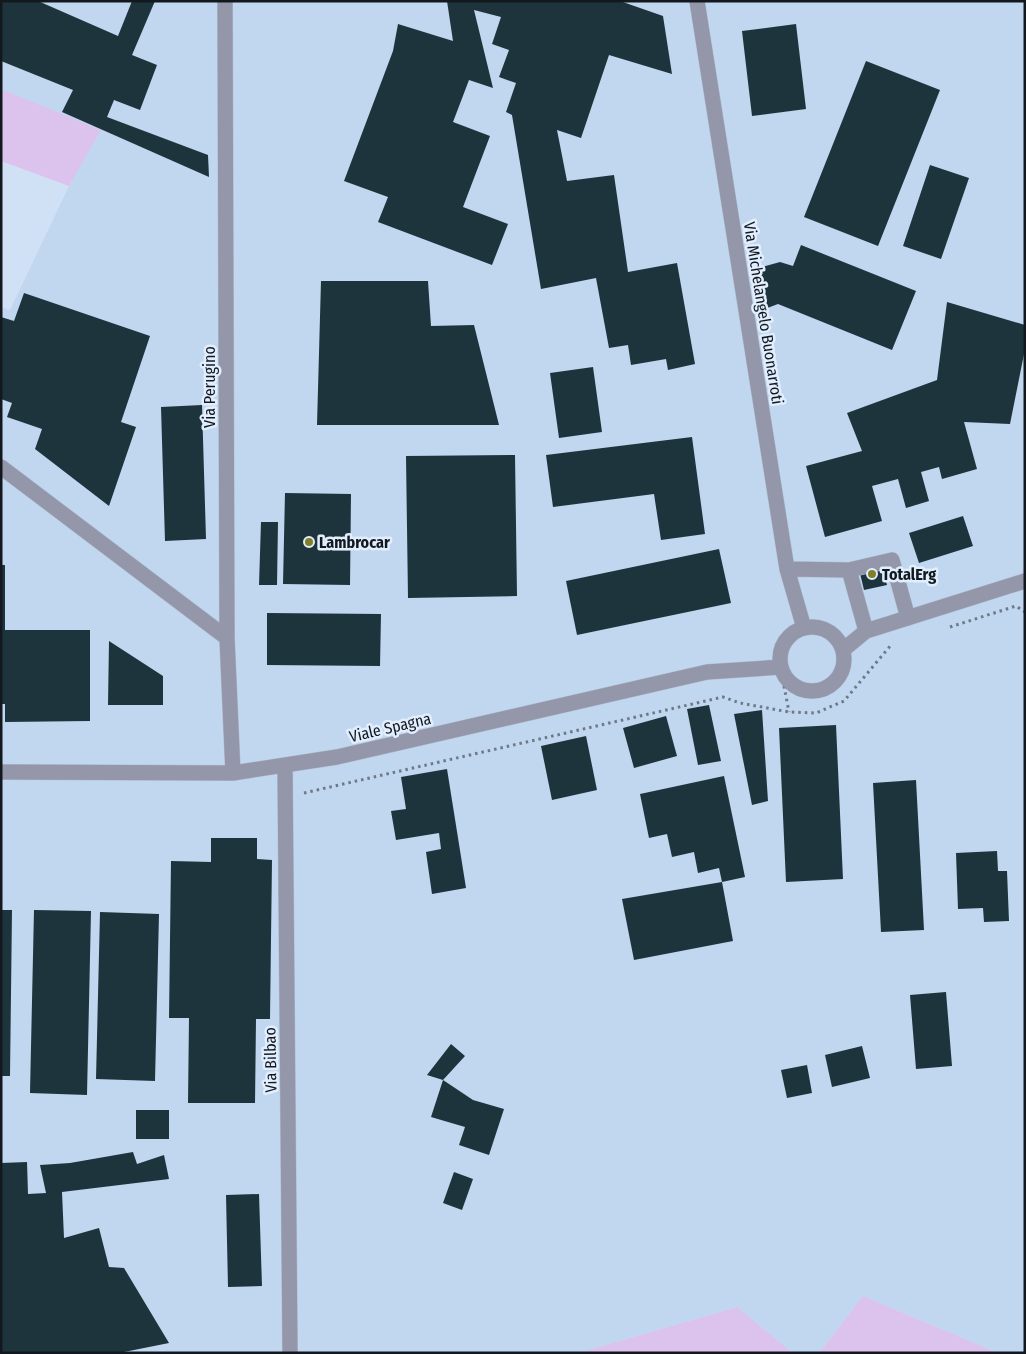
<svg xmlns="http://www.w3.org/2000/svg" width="1026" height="1354" font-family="'Fira Sans Condensed',sans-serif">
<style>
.built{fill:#c1d6ef}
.green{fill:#dcc3ed}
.building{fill:#1e343c}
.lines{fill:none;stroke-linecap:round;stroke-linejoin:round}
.minor-casing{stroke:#afbdce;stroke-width:16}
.path{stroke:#6e7986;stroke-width:3;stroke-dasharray:2.5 4;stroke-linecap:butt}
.minor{stroke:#9496aa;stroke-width:15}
.poi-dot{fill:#817f27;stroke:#e1eefe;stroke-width:2}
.labels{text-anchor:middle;stroke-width:5;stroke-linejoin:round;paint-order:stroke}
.street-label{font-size:16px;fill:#13181f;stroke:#e1eefe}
.poi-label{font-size:16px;font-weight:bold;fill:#13181f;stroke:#e1eefe;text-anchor:start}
</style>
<rect width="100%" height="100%" fill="#d1e1f5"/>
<path class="built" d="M 1,1 L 1025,1 L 1025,1353 L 998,1353 L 863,1296 L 819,1353 L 793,1353 L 737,1307 L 578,1353 L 1,1353 L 1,307 L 10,310 L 69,186 L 100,130 L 1,89 Z"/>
<path class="green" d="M 1,89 L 101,130 L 69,186 L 1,161 Z
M 863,1296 L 998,1353 L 819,1353 Z
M 737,1307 L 793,1353 L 578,1353 Z"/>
<path class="building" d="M 1,1 L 38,1 L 118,36 L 132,1 L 155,1 L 132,55 L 157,65 L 140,110 L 114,100 L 107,117 L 208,155 L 209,177 L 62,112 L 73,90 L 1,61 Z
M 447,1 L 620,1 L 663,16 L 672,74 L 609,55 L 581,138 L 557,130 L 567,181 L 614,175 L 628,272 L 677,263 L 695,364 L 668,370 L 666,359 L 631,365 L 628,345 L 609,348 L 596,278 L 541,289 L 512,115 L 506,112 L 516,83 L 499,77 L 509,50 L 492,44 L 501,17 L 474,10 L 493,88 L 469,80 L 453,122 L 490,136 L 463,207 L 508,224 L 492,265 L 378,222 L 388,197 L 344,181 L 393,51 L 398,24 L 453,41 Z
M 796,24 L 806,109 L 752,116 L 742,31 Z
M 866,61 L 940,90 L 878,246 L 804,217 Z
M 930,165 L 969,178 L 941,259 L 903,246 Z
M 801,245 L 916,291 L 892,350 L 778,304 L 762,310 L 758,268 L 780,262 L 793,266 Z
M 321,281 L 428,281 L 431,326 L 474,325 L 499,425 L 317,425 Z
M 24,293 L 150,336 L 121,422 L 136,427 L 109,506 L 35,449 L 42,429 L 7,417 L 12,403 L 1,399 L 1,317 L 14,321 Z
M 947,302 L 1025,325 L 1025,349 L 1010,424 L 964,422 L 977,469 L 942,479 L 939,467 L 921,472 L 929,501 L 906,508 L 898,479 L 872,486 L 882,521 L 825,537 L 806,466 L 862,451 L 847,413 L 937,380 Z
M 593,367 L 602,432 L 559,438 L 550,373 Z
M 202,405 L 206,539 L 165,541 L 161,407 Z
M 692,437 L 705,534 L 661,540 L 654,494 L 553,507 L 546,455 Z
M 515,455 L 517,596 L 408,598 L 406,456 Z
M 285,493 L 351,494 L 350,585 L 283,584 Z
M 963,516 L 973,546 L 919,563 L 909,533 Z
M 261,522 L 278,522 L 277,585 L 259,585 Z
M 719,549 L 731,603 L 577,635 L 566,581 Z
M 881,560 L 887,585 L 864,590 L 858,565 Z
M 1,565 L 5,565 L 5,630 L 90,630 L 90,721 L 5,722 L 5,704 L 1,704 Z
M 267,613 L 381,614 L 380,666 L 267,665 Z
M 109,641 L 163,676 L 163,705 L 108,705 Z
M 709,705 L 721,761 L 698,765 L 687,709 Z
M 762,710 L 768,801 L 752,805 L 734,714 Z
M 666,716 L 677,756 L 634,768 L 623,728 Z
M 836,725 L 843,879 L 786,882 L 779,728 Z
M 586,736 L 597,790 L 552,800 L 541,746 Z
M 447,769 L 466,888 L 432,894 L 426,852 L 441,849 L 439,833 L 396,840 L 391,811 L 406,809 L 401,777 Z
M 724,776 L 745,877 L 722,882 L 719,868 L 698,873 L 694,852 L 672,857 L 667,834 L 649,838 L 640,794 Z
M 916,780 L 924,930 L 881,932 L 873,783 Z
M 211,838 L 257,838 L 257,859 L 272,860 L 270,1019 L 256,1019 L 255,1103 L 188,1103 L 189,1018 L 169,1018 L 171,861 L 211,862 Z
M 997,851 L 998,871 L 1007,871 L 1009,921 L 984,922 L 983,908 L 958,909 L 956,853 Z
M 722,882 L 733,941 L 634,960 L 622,899 Z
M 1,910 L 12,910 L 10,1076 L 1,1076 Z
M 34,910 L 91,911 L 87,1095 L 30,1093 Z
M 100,912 L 159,914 L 155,1081 L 96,1079 Z
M 946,992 L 952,1066 L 916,1069 L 910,995 Z
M 451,1044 L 465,1056 L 443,1080 L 427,1075 Z
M 862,1046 L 870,1078 L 832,1087 L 825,1055 Z
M 807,1065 L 812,1093 L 787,1098 L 781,1070 Z
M 443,1080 L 473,1100 L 504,1109 L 489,1155 L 459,1145 L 465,1127 L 431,1117 Z
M 136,1110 L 169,1110 L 169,1139 L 136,1139 Z
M 133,1152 L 137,1164 L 164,1155 L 169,1179 L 62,1192 L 64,1238 L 99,1228 L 109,1267 L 124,1268 L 169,1343 L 119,1353 L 1,1353 L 1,1163 L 27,1162 L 28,1194 L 46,1193 L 40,1165 L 70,1163 Z
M 454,1172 L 473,1179 L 462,1210 L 443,1203 Z
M 259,1194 L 262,1286 L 228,1287 L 226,1195 Z"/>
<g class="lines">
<g class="minor-casing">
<path id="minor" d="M 225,1 L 227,638 L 233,773
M 697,1 L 787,569 L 804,628
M 1,467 L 227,638
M 787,569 L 849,570 L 892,560 L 908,618
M 849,570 L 866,631
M780 659a32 32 0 1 1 64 0a32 32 0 1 1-64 0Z
M 843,650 L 866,631 L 1025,581
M 285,766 L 290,1353
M 1,772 L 233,773 L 337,757 L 707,672 L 781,667"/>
</g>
<path class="path" d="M 950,627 L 1016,606 L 1025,612
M 784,686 L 789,712
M 304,793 L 723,697 L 740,703 L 789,712 L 816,713 L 844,701 L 891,645"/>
<use href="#minor" class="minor"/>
</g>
<g class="poi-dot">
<circle cx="309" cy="542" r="5"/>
<circle cx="872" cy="574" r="5"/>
</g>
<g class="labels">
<g class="street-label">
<text transform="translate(764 313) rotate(81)" y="6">Via Michelangelo Buonarroti</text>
<text transform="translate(209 387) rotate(-90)" y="6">Via Perugino</text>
<text transform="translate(390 727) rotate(-13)" y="6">Viale Spagna</text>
<text transform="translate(270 1060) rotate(-91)" y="6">Via Bilbao</text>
</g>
<g class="poi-label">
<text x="319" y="548">Lambrocar</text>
<text x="882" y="580">TotalErg</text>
</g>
</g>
<rect width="1026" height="1354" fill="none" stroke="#13181f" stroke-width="5"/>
</svg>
